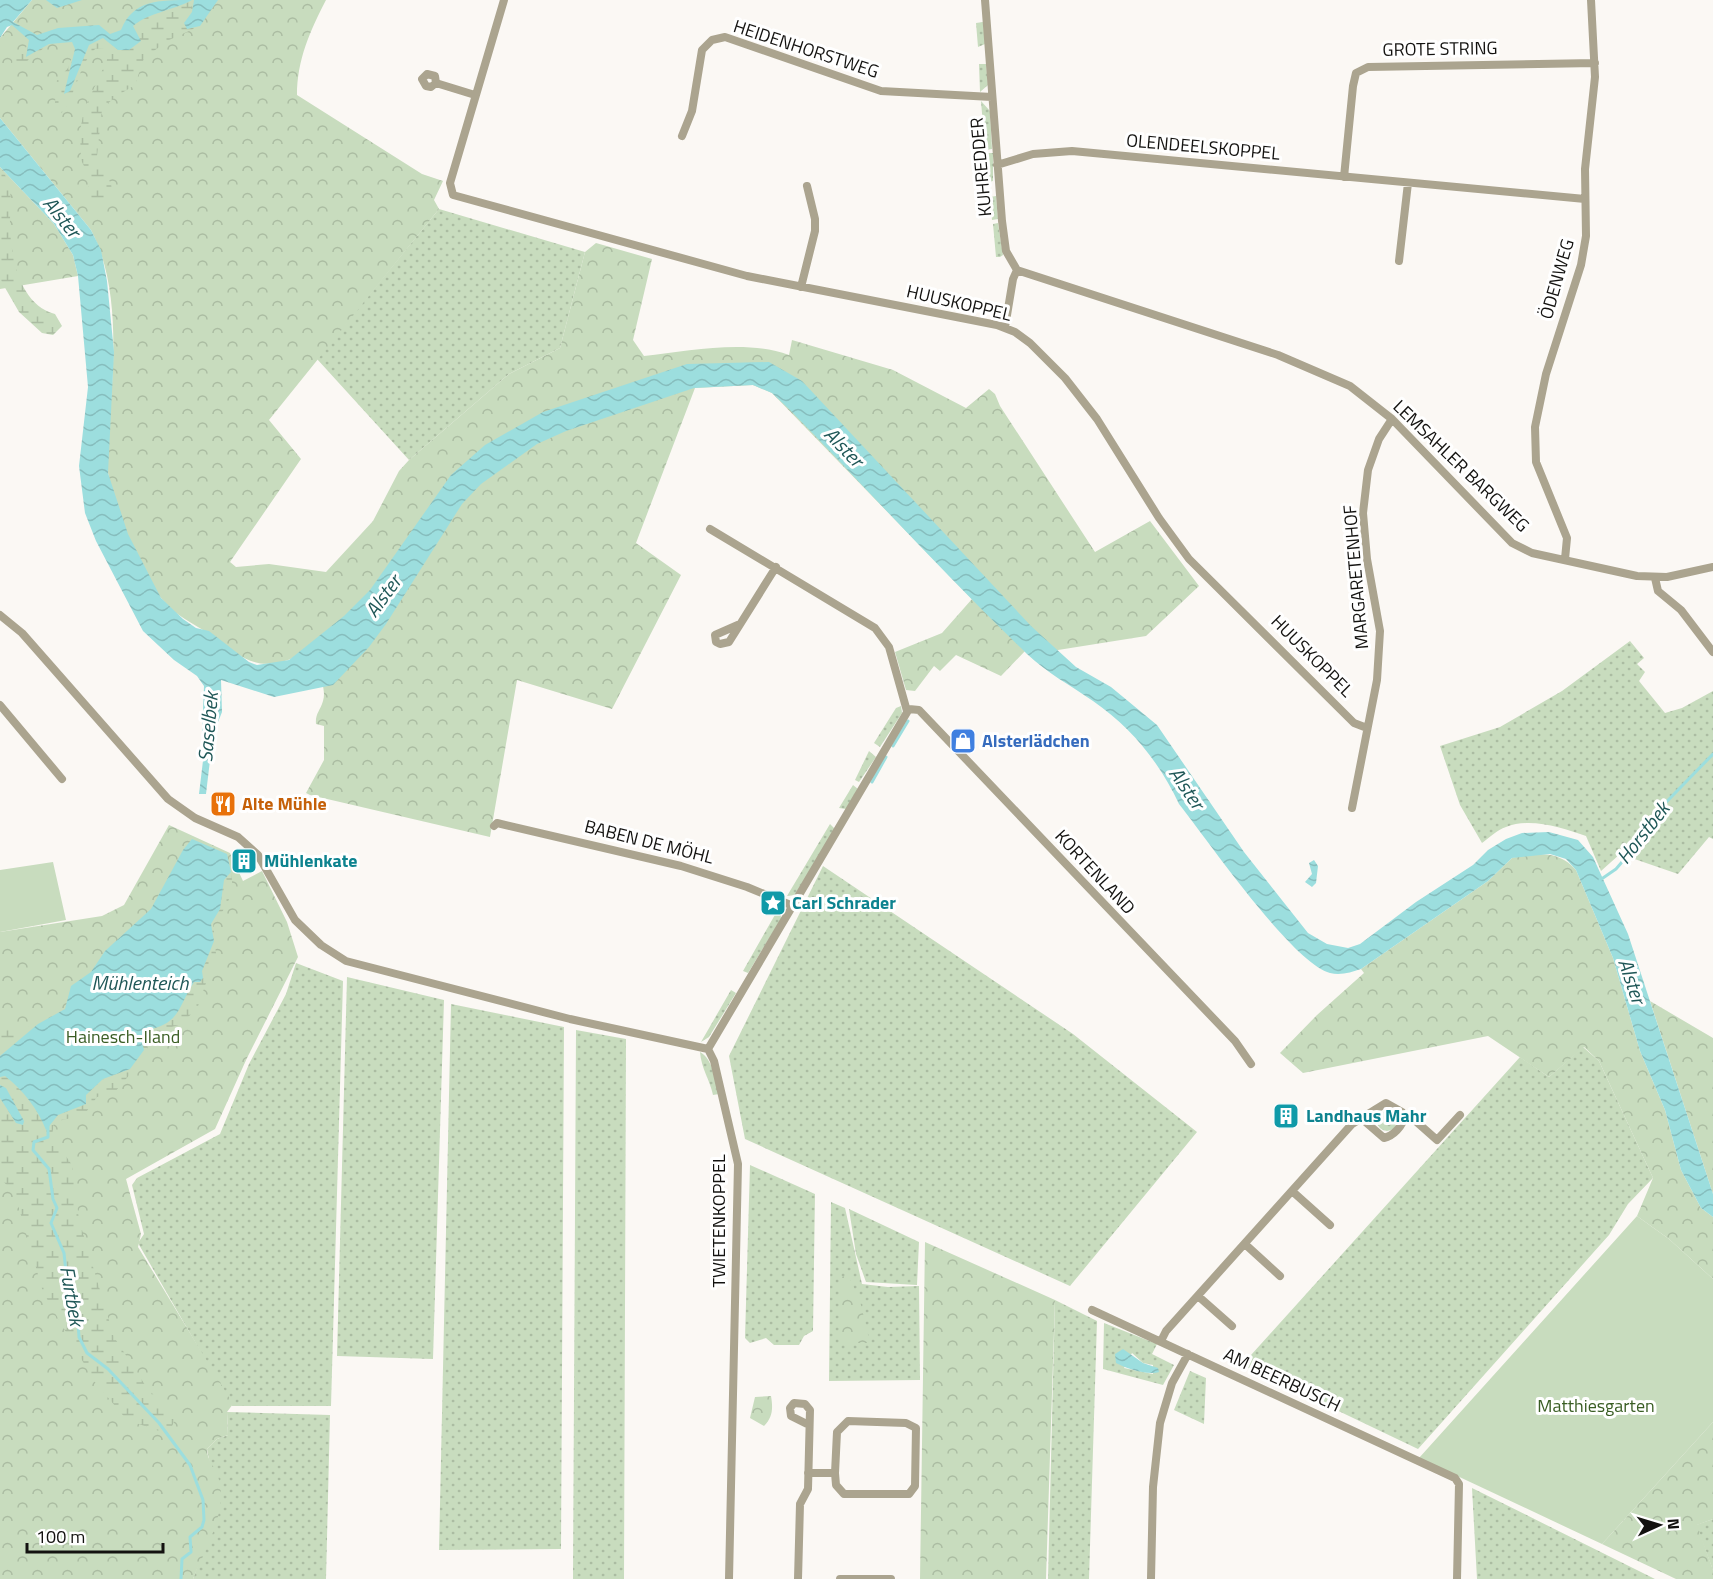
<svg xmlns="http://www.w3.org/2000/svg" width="1713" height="1579" font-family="'Titillium Web',sans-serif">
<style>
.grass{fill:url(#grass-dots);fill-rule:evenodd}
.forest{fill:url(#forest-crowns)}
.wetland{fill:url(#wetland-marsh)}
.garden{fill:#c8dcbe}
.water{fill:url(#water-waves)}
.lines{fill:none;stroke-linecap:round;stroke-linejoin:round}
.stream{stroke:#9cdede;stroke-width:3}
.street{stroke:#aba48f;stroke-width:8}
.labels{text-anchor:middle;stroke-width:6;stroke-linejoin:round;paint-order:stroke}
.street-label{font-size:18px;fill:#131210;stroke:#fff}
.shop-label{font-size:18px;font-weight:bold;fill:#366cbe;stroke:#fff;text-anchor:start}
.food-label{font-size:18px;font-weight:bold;fill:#c56008;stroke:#fff;text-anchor:start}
.culture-label{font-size:18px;font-weight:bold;fill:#0d838f;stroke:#fff;text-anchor:start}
.park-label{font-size:18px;fill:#395d23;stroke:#fff}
.water-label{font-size:20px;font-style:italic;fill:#1f5757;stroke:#fff}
</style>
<defs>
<pattern id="grass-dots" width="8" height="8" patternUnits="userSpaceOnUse" patternTransform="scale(1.5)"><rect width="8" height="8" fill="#c8dcbe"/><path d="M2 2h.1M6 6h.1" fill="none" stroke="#abbca2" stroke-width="1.8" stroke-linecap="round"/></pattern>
<pattern id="forest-crowns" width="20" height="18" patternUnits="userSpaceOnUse" patternTransform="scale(1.5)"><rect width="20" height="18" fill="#c8dcbe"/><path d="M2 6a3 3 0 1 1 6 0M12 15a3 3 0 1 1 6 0" fill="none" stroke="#abbca2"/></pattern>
<pattern id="wetland-marsh" width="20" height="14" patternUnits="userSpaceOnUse" patternTransform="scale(1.5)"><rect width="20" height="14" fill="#c8dcbe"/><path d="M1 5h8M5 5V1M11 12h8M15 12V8" fill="none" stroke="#abbca2"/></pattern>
<pattern id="water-waves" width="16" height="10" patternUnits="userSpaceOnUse" patternTransform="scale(1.5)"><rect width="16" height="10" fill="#9cdede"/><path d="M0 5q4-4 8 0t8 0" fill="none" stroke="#86bdbd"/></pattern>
</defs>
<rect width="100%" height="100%" fill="#fbf8f4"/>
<path class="grass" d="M 983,22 L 985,44 L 978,47 L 976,23 Z
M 979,64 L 986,64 L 988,85 L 980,92 Z
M 981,101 L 990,111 L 992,149 L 985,150 Z
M 986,153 L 993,153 L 993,181 L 988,182 Z
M 996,196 L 998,219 L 992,220 L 990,197 Z
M 439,209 L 585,252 L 560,348 L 509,374 L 409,460 L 317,359 Z
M 998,223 L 1003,255 L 1000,257 L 996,257 L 993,224 Z
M 1630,641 L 1644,658 L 1637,664 L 1645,672 L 1639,681 L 1665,713 L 1682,708 L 1713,691 L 1713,839 L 1709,837 L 1678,874 L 1620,854 L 1601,871 L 1586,836 C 1562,828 1531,817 1506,827 C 1497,830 1489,838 1482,843 L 1460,805 L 1440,746 L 1500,727 L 1562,691 Z
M 901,706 L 902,713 L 880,747 L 874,743 L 896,708 Z
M 869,751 L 876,757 L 859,782 L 855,780 Z
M 853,785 L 858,789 L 846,809 L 839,808 Z
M 830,824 L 835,829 L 795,895 L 787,896 Z
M 823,866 L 1073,1034 L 1197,1132 L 1070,1286 L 745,1139 L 729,1056 Z
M 780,906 L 781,919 L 748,973 L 743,971 Z
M 296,963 L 343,981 L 331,1406 L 232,1406 L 138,1243 L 144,1234 L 132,1185 L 137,1178 L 220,1134 L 249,1064 L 286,994 Z
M 347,977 L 444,1000 L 433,1359 L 337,1356 Z
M 731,990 L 736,993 L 709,1037 L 701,1042 Z
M 451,1004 L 564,1027 L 561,1549 L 439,1550 Z
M 576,1030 L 626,1039 L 624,1579 L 573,1579 Z
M 1583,1047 L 1599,1061 L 1653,1178 L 1628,1204 L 1609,1235 L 1418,1449 L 1242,1365 L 1520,1057 L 1549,1077 Z
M 700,1052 C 713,1059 715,1080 719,1094 L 713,1095 C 710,1080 701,1068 700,1052 Z
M1377 1121a10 10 0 1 1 20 0a10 10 0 1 1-20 0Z
M 750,1165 L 815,1194 L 813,1331 L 804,1336 L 799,1345 L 774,1345 L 766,1338 L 750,1343 L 745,1338 Z
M 831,1202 L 845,1208 L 862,1284 L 888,1287 L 919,1286 L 920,1380 L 829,1381 Z
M 849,1209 L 919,1242 L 917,1285 L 866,1282 L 856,1254 Z
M 1055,1300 L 1097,1321 L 1089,1579 L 1048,1579 Z
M 1104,1323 L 1157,1344 L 1152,1354 L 1174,1365 L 1163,1385 L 1103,1369 ZM 1132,1353 L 1143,1363 L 1153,1365 L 1153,1374 L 1124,1368 Z
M 1190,1371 L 1206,1378 L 1204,1424 L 1174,1410 Z
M 227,1412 L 330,1415 L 326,1579 L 193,1579 L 199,1562 L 210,1464 L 207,1449 L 217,1439 L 228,1435 Z
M 1472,1488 L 1655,1579 L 1477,1579 Z
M 1713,1519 L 1713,1570 L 1696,1525 Z"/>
<path class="forest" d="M 32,0 L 326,0 C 310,31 297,60 297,95 L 422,174 L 443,181 L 434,200 L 439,209 L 269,420 L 301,459 L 230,562 L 236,567 L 269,564 L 326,572 L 373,521 L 399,471 L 409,460 L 509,374 L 560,348 L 585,252 L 596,243 L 652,259 L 633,340 L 644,356 C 690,351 745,339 789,355 L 792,340 L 893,370 L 966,408 L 989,389 L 995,394 L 1000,406 L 1095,552 L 1150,521 L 1199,586 L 1146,636 L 1058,650 L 1025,651 L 1001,676 L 956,655 L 940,671 L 934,666 L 915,691 L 906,690 L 895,652 L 942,633 L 972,599 L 772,393 L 753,385 L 695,388 L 636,543 L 681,575 L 612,709 L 517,680 L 490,837 L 310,795 L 306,793 L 324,760 L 324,726 L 316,724 C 315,714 320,711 323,701 C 328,685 313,663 307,649 C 301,652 295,658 288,660 C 253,672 238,654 211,635 C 193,623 175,616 161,598 C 141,573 112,504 108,472 C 105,449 109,423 111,400 C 115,346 117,279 91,230 L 0,118 L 0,38 Z
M 0,167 L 54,224 L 73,255 L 78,276 L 0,289 Z
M 169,825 L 230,853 L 243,881 L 262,871 L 287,922 L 298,957 L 247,1058 L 215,1129 L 126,1179 L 141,1234 L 138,1247 L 233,1404 L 227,1412 L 228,1435 L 217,1439 L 207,1449 C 207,1462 217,1468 219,1480 C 227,1516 205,1547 193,1579 L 0,1579 L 0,932 L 102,916 L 124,905 Z
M 1528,854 C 1548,854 1562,854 1576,870 L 1613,958 L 1640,1051 L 1665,1110 L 1681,1170 L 1701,1208 L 1713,1217 L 1713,1279 L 1669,1239 L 1637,1216 L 1653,1178 L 1599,1061 L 1584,1047 L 1549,1077 L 1488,1036 L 1303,1073 L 1280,1053 L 1317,1015 L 1364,973 L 1361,969 L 1488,881 L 1512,858 Z
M 1650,1001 L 1713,1038 L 1713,1194 Z
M 925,1242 L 1055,1300 L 1046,1579 L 920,1579 Z
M 840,1276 L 849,1277 L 860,1301 L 870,1343 L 839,1343 Z
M 771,1396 C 773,1408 773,1417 764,1426 L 750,1418 L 755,1397 Z
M 1713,1422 L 1713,1519 L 1697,1525 L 1713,1570 L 1713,1579 L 1676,1579 L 1602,1544 Z"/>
<path class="wetland" d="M 193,0 L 187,29 L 200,26 L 169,40 L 144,58 L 135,85 L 115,97 L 102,109 L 97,156 L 111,184 L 113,198 L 105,207 L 93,206 L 86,194 L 91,180 L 81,160 L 80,131 L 84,110 L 107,60 L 106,48 L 95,49 C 77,67 77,96 60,115 L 54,114 L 57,80 L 68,68 L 75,49 L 64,93 L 88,45 L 103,37 L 118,50 L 133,26 L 144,17 L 169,11 Z
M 29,40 L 26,56 L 49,44 L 22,65 L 14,67 L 12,64 L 13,58 L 25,50 Z
M 0,168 C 16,186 9,208 10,230 C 12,262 21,305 55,314 L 62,326 L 53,335 L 42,333 L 19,312 L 0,279 Z
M 231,872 C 235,891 227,910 213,922 L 216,954 L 197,1009 L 179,1025 L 150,1033 L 145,1041 L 149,1052 L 114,1093 L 97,1097 L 84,1115 L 54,1122 L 52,1136 L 72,1165 L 79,1220 L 114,1337 L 147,1388 L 176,1418 L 168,1434 L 127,1420 L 94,1381 L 43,1292 L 14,1191 L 0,1179 L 0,1098 L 16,1123 L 6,1088 L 0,1085 L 0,1077 L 5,1076 C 23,1089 37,1109 46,1129 L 58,1115 L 86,1104 L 86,1095 L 103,1079 L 130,1069 L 141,1038 L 147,1030 L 161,1028 L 202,971 L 214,941 L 211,924 L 220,909 L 224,880 Z
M 37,1026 L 0,1056 L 0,1030 Z"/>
<path class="garden" d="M 53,862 L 66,920 L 0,932 L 0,870 Z
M 1637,1216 L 1669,1239 L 1713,1279 L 1713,1422 L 1602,1544 L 1419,1458 Z"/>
<path class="water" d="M 0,0 L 32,0 L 13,22 L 37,35 L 58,28 L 99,25 L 110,34 L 121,30 C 133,0 158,0 192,0 C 172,11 150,12 133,26 L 141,41 L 129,50 L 118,50 L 103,38 L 89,45 L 70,91 L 64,94 L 75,49 L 72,42 L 49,44 L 26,57 L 29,40 L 12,25 L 7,27 L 0,38 Z
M 46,0 L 82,0 L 57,8 Z
M 194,0 L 218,0 L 200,26 L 187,29 L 184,23 L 192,12 Z
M 0,118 L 91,230 L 101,250 L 107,281 L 114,352 L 108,473 L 128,534 L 161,598 L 183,619 L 196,628 L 209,631 L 249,662 L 257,665 L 289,660 L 344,616 L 370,590 L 451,475 L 485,445 L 543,412 L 687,364 L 769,362 L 802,381 L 1031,626 L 1076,667 L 1111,687 L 1157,725 L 1244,852 L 1308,933 L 1327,944 L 1348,948 L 1360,944 L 1416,902 L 1473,865 L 1488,850 L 1506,839 L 1522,833 L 1549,832 L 1578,840 L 1593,857 L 1628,934 L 1713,1194 L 1713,1217 L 1701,1208 L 1681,1170 L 1665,1110 L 1640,1051 L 1613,958 L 1576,870 L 1566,859 L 1550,854 L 1512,858 L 1488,881 L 1361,969 C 1351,972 1341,976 1330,973 C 1292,963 1207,839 1179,804 C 1160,763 1131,727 1093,701 C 1070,685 1047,673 1027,654 C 945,575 869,491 790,410 L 772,393 L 753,385 L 694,388 L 566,431 L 537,444 L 481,484 L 462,504 L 386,624 L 369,647 L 333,685 L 274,697 L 221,680 L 222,712 L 213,735 L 206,794 L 199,794 L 205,744 L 202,733 L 204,686 L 197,676 L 174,660 L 143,631 L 96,541 L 85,513 L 79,466 L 88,387 L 78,276 L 73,255 L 54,224 L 0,167 Z
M 192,839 L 227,854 L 231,872 L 224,880 L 220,909 L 211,924 L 214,941 L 202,971 L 203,978 L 200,982 L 194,982 C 178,1006 181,1024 146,1030 L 141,1038 L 144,1050 L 130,1069 L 103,1079 L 86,1095 L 86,1104 L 58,1115 L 46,1130 C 38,1109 23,1090 5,1076 L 0,1077 L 0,1056 L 38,1024 L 65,1009 L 71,986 L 91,972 L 105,951 L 151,909 L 183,850 Z
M 1314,860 L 1318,866 L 1316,883 L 1312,887 L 1305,882 L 1312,874 L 1309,863 Z
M 0,1085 L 6,1088 L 24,1121 L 23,1125 L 16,1123 L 0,1098 Z
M 1123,1349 L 1143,1363 L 1158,1368 L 1159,1372 C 1148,1376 1125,1368 1116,1363 L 1115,1354 Z"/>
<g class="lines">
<path class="stream" d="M 893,746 L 908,721
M 872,782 L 886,757
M 1600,880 L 1616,869 L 1634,848 L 1643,826 L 1713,754
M 48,1125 L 48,1137 L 34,1142 L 33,1150 L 49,1169 L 53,1199 L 57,1208 L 51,1223 L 64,1253 L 70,1311 L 78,1323 L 79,1337 L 87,1353 L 108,1369 L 159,1423 L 190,1465 L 203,1500 L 204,1520 L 202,1527 L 190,1537 L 191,1552 L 182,1559 L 181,1579"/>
<path class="street" d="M 504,0 L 450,183 L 453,195 L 747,276 L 997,325 L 1015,332 L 1030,343 L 1065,378 L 1097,419 L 1159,518 L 1189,559 L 1354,723 L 1367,728
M 985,0 L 1002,221 L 1006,251 L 1017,270 L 1013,279 L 1005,327
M 436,83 L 431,87 L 426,86 L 422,79 L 427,74 L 435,76 L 436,83 L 475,95
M 682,136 L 692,111 L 702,50 L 712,40 L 725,37 L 881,91 L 992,97
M 997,165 L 1033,154 L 1072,151 L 1585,199
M 1344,177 L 1353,86 L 1356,73 L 1368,67 L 1595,63
M 1399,261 L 1408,183
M 1017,270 L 1278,355 L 1350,386 L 1392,419 L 1512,543 L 1532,553 L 1637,576 L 1667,577 L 1713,567
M 801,287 L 815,231 L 815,219 L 807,186
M 710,529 L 875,628 L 889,647 L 907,711
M 1565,559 L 1567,538 L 1536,462 L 1535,427 L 1546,374 L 1581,265 L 1586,236 L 1585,169 L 1595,77 L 1591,0
M 1655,578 L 1658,591 L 1681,610 L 1713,652
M 0,615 L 22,633 L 168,799 L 195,818 L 238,837 L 258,855 L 295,920 L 321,945 L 346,961 L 570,1019 L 708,1049
M 740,624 L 715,635 L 716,642 L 720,644 L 729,642 L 776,567
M 0,705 L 62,779
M 1352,808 L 1377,680 L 1380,631 L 1367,559 L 1363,513 L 1368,470 L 1379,439 L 1392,419
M 494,826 L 497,823 L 681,866 L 747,887 L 793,906
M 1361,1118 L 1384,1138 C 1393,1136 1403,1126 1404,1117
M 1292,1191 L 1330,1225
M 1246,1245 L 1280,1276
M 1198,1296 L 1232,1326
M 1092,1310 L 1455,1478 L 1459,1484 L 1457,1579
M 1161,1341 L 1166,1331 L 1352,1124 L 1386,1103 L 1402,1112 L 1404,1117 L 1411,1117 L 1437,1140 L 1460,1115
M 808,1473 L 835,1473 L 836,1485 L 844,1494 L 909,1494 L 915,1486 L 916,1428 L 906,1423 L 848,1421 L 837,1432 L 835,1473
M 729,1579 L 738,1164 L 714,1061 L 708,1049 L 909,709 L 919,710 L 1235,1041 L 1251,1064
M 798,1579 L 800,1504 L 808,1489 L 810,1410 L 805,1404 L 794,1403 L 790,1408 L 791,1416 L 809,1425
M 840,1579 L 891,1579
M 1151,1579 L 1153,1487 L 1160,1423 L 1172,1383 L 1188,1354"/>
</g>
<defs>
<g id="shop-square" transform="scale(1.35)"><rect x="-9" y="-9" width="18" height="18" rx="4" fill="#3f7fe0" stroke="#fff"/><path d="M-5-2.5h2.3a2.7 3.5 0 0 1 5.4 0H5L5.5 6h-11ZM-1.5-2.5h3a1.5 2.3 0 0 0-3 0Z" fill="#fff"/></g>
<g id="restaurant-square" transform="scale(1.35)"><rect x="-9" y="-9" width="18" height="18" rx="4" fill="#e8710a" stroke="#fff"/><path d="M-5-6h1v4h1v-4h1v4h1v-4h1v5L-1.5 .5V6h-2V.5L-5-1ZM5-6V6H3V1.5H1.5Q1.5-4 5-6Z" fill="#fff"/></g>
<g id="building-square" transform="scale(1.35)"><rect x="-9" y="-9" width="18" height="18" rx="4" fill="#0f9aa8" stroke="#fff"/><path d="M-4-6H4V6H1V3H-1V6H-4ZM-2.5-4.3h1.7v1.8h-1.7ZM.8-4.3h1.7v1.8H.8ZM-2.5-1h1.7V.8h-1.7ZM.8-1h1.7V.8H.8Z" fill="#fff"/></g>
<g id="sight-square" transform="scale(1.35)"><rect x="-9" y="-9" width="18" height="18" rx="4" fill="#0f9aa8" stroke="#fff"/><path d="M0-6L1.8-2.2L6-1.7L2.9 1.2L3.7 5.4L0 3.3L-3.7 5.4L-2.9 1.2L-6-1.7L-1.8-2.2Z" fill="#fff"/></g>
</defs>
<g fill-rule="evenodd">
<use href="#shop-square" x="963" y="741"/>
<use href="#restaurant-square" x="223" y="804"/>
<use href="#building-square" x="244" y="861"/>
<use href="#sight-square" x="773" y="903"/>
<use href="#building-square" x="1286" y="1116"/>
</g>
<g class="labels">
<g class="street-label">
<text transform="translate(806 49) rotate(18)" y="6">HEIDENHORSTWEG</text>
<text transform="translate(1440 49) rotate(-1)" y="6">GROTE STRING</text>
<text transform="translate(1203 147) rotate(5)" y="6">OLENDEELSKOPPEL</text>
<text transform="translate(981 167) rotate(-95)" y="6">KUHREDDER</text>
<text transform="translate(1557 279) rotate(-74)" y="6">ÖDENWEG</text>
<text transform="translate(959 303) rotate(13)" y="6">HUUSKOPPEL</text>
<text transform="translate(1461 466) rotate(44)" y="6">LEMSAHLER BARGWEG</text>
<text transform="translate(1356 577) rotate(-95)" y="6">MARGARETENHOF</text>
<text transform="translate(1312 656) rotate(45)" y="6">HUUSKOPPEL</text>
<text transform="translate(649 842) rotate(14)" y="6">BABEN DE MÖHL</text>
<text transform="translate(1095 872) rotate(47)" y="6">KORTENLAND</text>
<text transform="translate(719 1221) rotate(-90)" y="6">TWIETENKOPPEL</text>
<text transform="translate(1282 1380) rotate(25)" y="6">AM BEERBUSCH</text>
</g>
<g class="shop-label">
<text x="982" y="747">Alsterlädchen</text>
</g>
<g class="food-label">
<text x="242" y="810">Alte Mühle</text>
</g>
<g class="culture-label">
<text x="264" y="867">Mühlenkate</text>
<text x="792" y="909">Carl Schrader</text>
<text x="1306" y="1122">Landhaus Mahr</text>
</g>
<g class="park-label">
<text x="123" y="1043">Hainesch-Iland</text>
<text x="1596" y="1412">Matthiesgarten</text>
</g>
<g class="water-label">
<text transform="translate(62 217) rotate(51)" y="7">Alster</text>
<text transform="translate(844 447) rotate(46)" y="7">Alster</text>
<text transform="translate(383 596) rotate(-54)" y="7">Alster</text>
<text transform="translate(208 727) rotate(-85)" y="7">Saselbek</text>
<text transform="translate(1187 788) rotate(56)" y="7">Alster</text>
<text transform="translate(1643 833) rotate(-52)" y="7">Horstbek</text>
<text transform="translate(1632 981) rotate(71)" y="7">Alster</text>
<text x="140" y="990">Mühlenteich</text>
<text transform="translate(72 1296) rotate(80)" y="7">Furtbek</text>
</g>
</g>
<g transform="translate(1659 1525) rotate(86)" stroke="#ffffff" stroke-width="4.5" paint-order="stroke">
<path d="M0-4.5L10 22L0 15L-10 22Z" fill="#131210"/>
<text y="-9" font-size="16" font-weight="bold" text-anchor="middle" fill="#131210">N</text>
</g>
<path d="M27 1543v9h136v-9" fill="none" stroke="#131210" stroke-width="3"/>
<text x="36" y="1543" font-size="18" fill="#131210" stroke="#ffffff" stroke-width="4.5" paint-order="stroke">100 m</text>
</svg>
